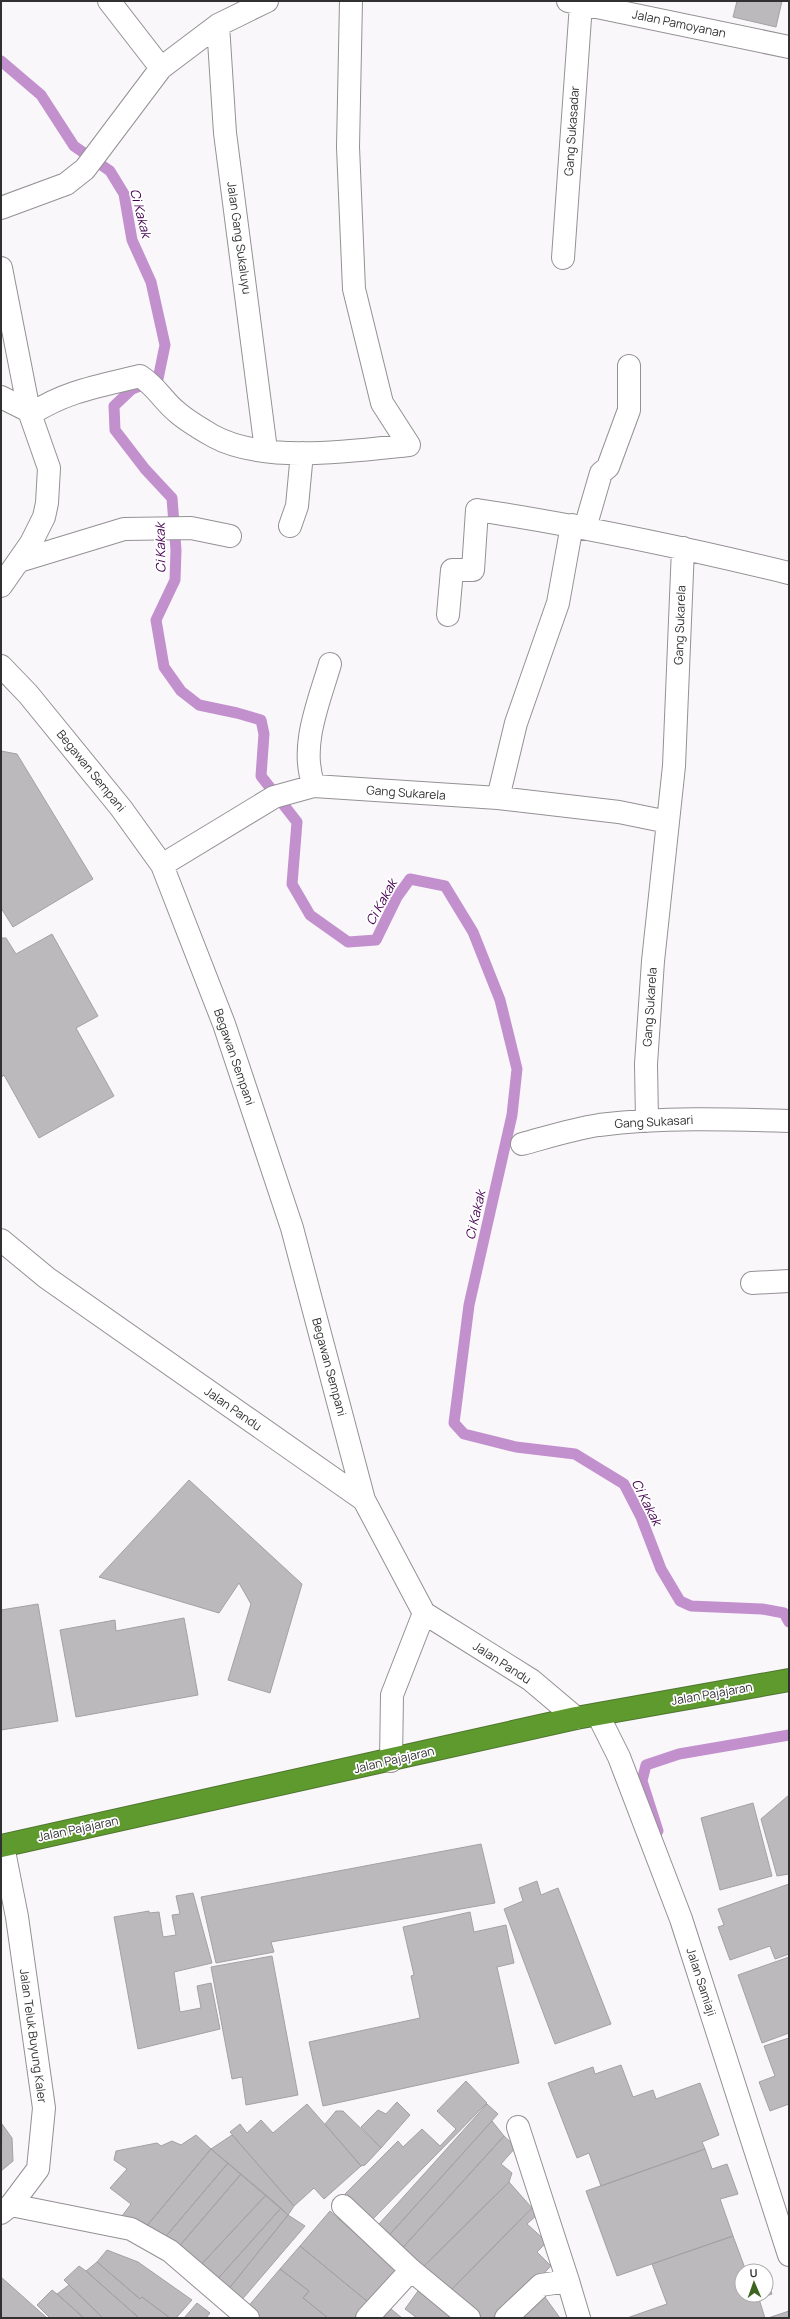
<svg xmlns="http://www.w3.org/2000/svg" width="790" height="2319" font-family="Manrope,sans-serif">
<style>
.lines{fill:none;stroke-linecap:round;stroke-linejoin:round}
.stream{stroke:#c390ce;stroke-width:11}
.building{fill:#bcb9bd;stroke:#a4a1a4}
.minor-casing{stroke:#949194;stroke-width:24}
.highway-casing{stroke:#4f752f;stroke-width:24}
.minor{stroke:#fff;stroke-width:22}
.highway{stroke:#5e9a2d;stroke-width:22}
.labels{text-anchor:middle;stroke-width:3.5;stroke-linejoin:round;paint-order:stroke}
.street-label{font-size:12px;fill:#323132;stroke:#fff}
.water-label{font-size:13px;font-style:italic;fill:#450151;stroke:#fff}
</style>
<rect width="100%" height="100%" fill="#faf7fb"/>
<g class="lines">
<path class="stream" d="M 1,61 L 41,95 L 74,146 L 110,171 L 124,194 L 132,240 L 151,282 L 165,345 L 158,379 L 132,389 L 114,406 L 115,430 L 145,469 L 172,498 L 176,550 L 175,580 L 156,620 L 164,667 L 181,691 L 199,705 L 237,713 L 261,720 L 264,734 L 261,776 L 297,822 L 292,884 L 310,915 L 348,942 L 376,940 L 397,897 L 410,879 L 445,886 L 473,932 L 500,1000 L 517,1069 L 512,1115 L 469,1305 L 454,1423 L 464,1434 L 516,1447 L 575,1454 L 624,1484 L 641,1517 L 661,1569 L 680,1601 L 691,1606 L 762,1609 L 784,1613 L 789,1622
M 658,1831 L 642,1781 L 646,1765 L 679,1754 L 789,1735"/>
</g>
<path class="building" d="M 737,1 L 782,1 L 776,27 L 733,17 Z
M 1,751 L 17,754 L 93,879 L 13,927 L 1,908 Z
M 52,934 L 98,1016 L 76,1028 L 114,1096 L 39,1138 L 4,1075 L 1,1078 L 1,938 L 6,938 L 16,954 Z
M 189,1480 L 302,1584 L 270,1693 L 228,1680 L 251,1604 L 239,1583 L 219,1613 L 99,1577 Z
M 38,1604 L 58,1721 L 1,1730 L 1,1610 Z
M 184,1618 L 198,1695 L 76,1717 L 60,1630 L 115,1620 L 116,1631 Z
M 789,1795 L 789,1874 L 777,1876 L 761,1819 Z
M 753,1803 L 772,1876 L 720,1890 L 701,1818 Z
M 481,1844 L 495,1903 L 271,1942 L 274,1952 L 216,1963 L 201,1897 Z
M 537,1881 L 541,1895 L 558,1888 L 611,2024 L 555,2044 L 504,1909 L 523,1901 L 519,1888 Z
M 789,1884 L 789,1954 L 775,1959 L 770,1946 L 730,1960 L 718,1927 L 724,1925 L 718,1909 Z
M 193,1893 L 212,1963 L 174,1972 L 180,2012 L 201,2008 L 197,1986 L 211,1983 L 220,2029 L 138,2049 L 114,1917 L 149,1911 L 149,1913 L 159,1912 L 163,1937 L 176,1935 L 172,1915 L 180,1914 L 176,1896 Z
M 470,1912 L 474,1932 L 506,1925 L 514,1963 L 497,1967 L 519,2063 L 323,2106 L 309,2042 L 420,2018 L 411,1976 L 414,1975 L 403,1927 Z
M 272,1956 L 298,2095 L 246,2105 L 242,2077 L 232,2079 L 211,1967 Z
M 789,1957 L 789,2033 L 762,2043 L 738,1975 Z
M 789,2038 L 789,2104 L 770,2111 L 759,2082 L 775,2076 L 764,2046 Z
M 621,2065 L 633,2097 L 653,2090 L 656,2099 L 700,2083 L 719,2135 L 702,2142 L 705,2149 L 601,2186 L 589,2153 L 577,2158 L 548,2083 L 593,2067 L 595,2074 Z
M 466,2081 L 487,2103 L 366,2226 L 358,2207 L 345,2194 L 398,2141 L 403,2147 L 422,2129 L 440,2146 L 456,2129 L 437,2111 Z
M 397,2102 L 410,2115 L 381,2148 L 361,2127 L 378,2110 L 386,2114 Z
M 307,2104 L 361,2166 L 324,2199 L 314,2188 L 294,2206 L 230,2132 L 240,2124 L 247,2133 L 261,2120 L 273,2133 Z
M 487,2104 L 498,2114 L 383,2242 L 379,2224 Z
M 336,2111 L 343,2111 L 381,2148 L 365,2165 L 361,2166 L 325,2124 Z
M 492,2121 L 504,2136 L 397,2254 L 383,2242 Z
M 2,2124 L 12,2138 L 13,2161 L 1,2171 Z
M 196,2135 L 211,2149 L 140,2234 L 119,2220 L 131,2204 L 110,2188 L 127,2169 L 114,2160 L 116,2151 L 157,2143 L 161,2146 L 172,2141 L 181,2145 Z
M 232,2135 L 294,2206 L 288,2215 L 211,2149 Z
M 504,2136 L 516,2147 L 501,2164 L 512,2173 L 509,2182 L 420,2270 L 397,2254 Z
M 211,2149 L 228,2163 L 162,2241 L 140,2234 Z
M 705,2149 L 712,2169 L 727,2164 L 738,2194 L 720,2199 L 733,2236 L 617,2276 L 586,2191 Z
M 228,2163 L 241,2174 L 176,2250 L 162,2241 Z
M 241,2174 L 266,2195 L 198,2268 L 176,2250 Z
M 509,2182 L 532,2208 L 452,2289 L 420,2270 Z
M 266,2195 L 281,2208 L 215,2282 L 198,2268 Z
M 281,2208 L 288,2215 L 227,2291 L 215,2282 Z
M 532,2208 L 538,2214 L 527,2224 L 547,2242 L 537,2252 L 551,2266 L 500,2318 L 481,2318 L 452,2289 Z
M 330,2211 L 396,2270 L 368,2302 L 300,2246 Z
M 288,2215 L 305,2226 L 240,2302 L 227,2291 Z
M 733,2236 L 746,2271 L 742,2271 L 742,2295 L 766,2295 L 766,2275 L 772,2294 L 759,2299 L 765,2318 L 627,2318 L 667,2304 L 652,2264 Z
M 300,2246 L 368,2302 L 354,2318 L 328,2318 L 303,2298 L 309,2291 L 280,2269 Z
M 107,2250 L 138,2262 L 192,2300 L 176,2318 L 170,2318 L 142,2297 L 140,2299 L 97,2262 Z
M 97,2262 L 140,2299 L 142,2297 L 170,2318 L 139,2318 L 86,2271 Z
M 79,2266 L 86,2271 L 139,2318 L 103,2318 L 64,2280 Z
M 280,2269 L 309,2291 L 303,2298 L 328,2318 L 257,2318 L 246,2309 Z
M 1,2277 L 47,2318 L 1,2318 Z
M 69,2285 L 103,2318 L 84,2318 L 57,2294 Z
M 52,2290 L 57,2294 L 84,2318 L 50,2318 L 37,2305 Z
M 418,2291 L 455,2318 L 417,2318 L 405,2309 Z
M 542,2293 L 560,2318 L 525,2318 L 519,2309 Z
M 197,2303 L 210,2313 L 206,2318 L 184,2318 Z
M 385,2304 L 402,2318 L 374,2318 Z
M 789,2311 L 789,2318 L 768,2318 Z"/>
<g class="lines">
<g class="minor-casing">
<path id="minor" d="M 109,1 L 161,68
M 568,1 L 789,47
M 218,25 L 225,133 L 266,450
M 1,208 L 66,184 L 85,169 L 161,68 L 218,25 L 267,1
M 563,258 L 581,4
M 1,268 L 29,411 L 49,468 L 47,503 L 44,517 L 31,543 L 1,586
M 1,397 L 29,411
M 31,414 C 66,391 100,386 140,376 C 157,387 163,401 177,412 C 187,421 201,429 213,436 C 264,464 353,451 409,445 L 382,403 L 354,289 L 348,147 L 351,1
M 290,526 L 297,506 L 302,453
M 585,528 L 601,473 L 608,467 L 629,410 L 629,366
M 19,561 L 124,529 L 191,528 L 230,536
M 448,615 L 452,570 L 473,570 L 477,510 C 582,526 686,548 789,573
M 1,666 L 28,694 L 121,808 L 162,865 L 224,1024 L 292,1228 L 364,1500
M 314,786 C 299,747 319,702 330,664
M 498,798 L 516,723 L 558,603 L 572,525
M 162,865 L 274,797 L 314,786 L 498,798 L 619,812 L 668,822
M 647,1121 L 646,1064 L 653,961 L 674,766 L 683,548
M 522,1144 C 548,1137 573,1129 599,1125 C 662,1117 726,1119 789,1121
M 1,1240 L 47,1278 L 364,1500 L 424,1613 L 531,1680 L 576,1718
M 752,1283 L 789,1281
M 598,1715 L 619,1757 L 681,1919 L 789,2255
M 391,1761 L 392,1695 L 424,1613
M 518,2127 L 568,2281
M 11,2205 L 131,2229 L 170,2251 L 248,2318
M 343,2206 L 411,2270 L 469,2318
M 1,2213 L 11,2205 L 38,2169 L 44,2108 L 17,1917 L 3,1846
M 367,2318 L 411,2270
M 506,2318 L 541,2285 L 568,2281 L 579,2318"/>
</g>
<g class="highway-casing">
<path id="highway" d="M 1,1846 L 576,1718 L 789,1680"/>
</g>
<use href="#minor" class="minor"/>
<use href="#highway" class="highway"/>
</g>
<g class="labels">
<g class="street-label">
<text transform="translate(679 24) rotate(12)" y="4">Jalan Pamoyanan</text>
<text transform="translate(572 131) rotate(-86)" y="4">Gang Sukasadar</text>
<text transform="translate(239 238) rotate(82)" y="4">Jalan Gang Sukaluyu</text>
<text transform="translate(680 625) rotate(-88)" y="4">Gang Sukarela</text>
<text transform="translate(91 771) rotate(51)" y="4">Begawan Sempani</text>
<text transform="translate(406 793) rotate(4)" y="4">Gang Sukarela</text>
<text transform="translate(650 1007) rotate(-86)" y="4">Gang Sukarela</text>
<text transform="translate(234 1057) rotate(71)" y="4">Begawan Sempani</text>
<text transform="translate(654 1122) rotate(-3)" y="4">Gang Sukasari</text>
<text transform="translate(329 1367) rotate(75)" y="4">Begawan Sempani</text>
<text transform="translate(233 1409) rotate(35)" y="4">Jalan Pandu</text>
<text transform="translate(502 1663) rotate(33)" y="4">Jalan Pandu</text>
<text transform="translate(712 1694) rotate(-10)" y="4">Jalan Pajajaran</text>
<text transform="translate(394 1760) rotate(-13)" y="4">Jalan Pajajaran</text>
<text transform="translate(78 1829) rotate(-12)" y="4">Jalan Pajajaran</text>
<text transform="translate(701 1982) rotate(72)" y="4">Jalan Samiaji</text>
<text transform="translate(33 2036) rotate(82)" y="4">Jalan Teluk Buyung Kaler</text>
</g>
<g class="water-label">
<text transform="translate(141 213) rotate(76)" y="5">Ci Kakak</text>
<text transform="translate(160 548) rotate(-91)" y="5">Ci Kakak</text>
<text transform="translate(381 902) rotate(-61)" y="5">Ci Kakak</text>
<text transform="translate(475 1215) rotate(-77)" y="5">Ci Kakak</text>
<text transform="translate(647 1502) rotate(63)" y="5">Ci Kakak</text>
</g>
</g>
<rect width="790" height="2319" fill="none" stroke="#323132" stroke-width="4"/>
<g transform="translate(754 2283) rotate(358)"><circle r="19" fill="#ffffff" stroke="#adadad"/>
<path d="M0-3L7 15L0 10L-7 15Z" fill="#3e651f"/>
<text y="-6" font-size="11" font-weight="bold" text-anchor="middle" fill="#323132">U</text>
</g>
</svg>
